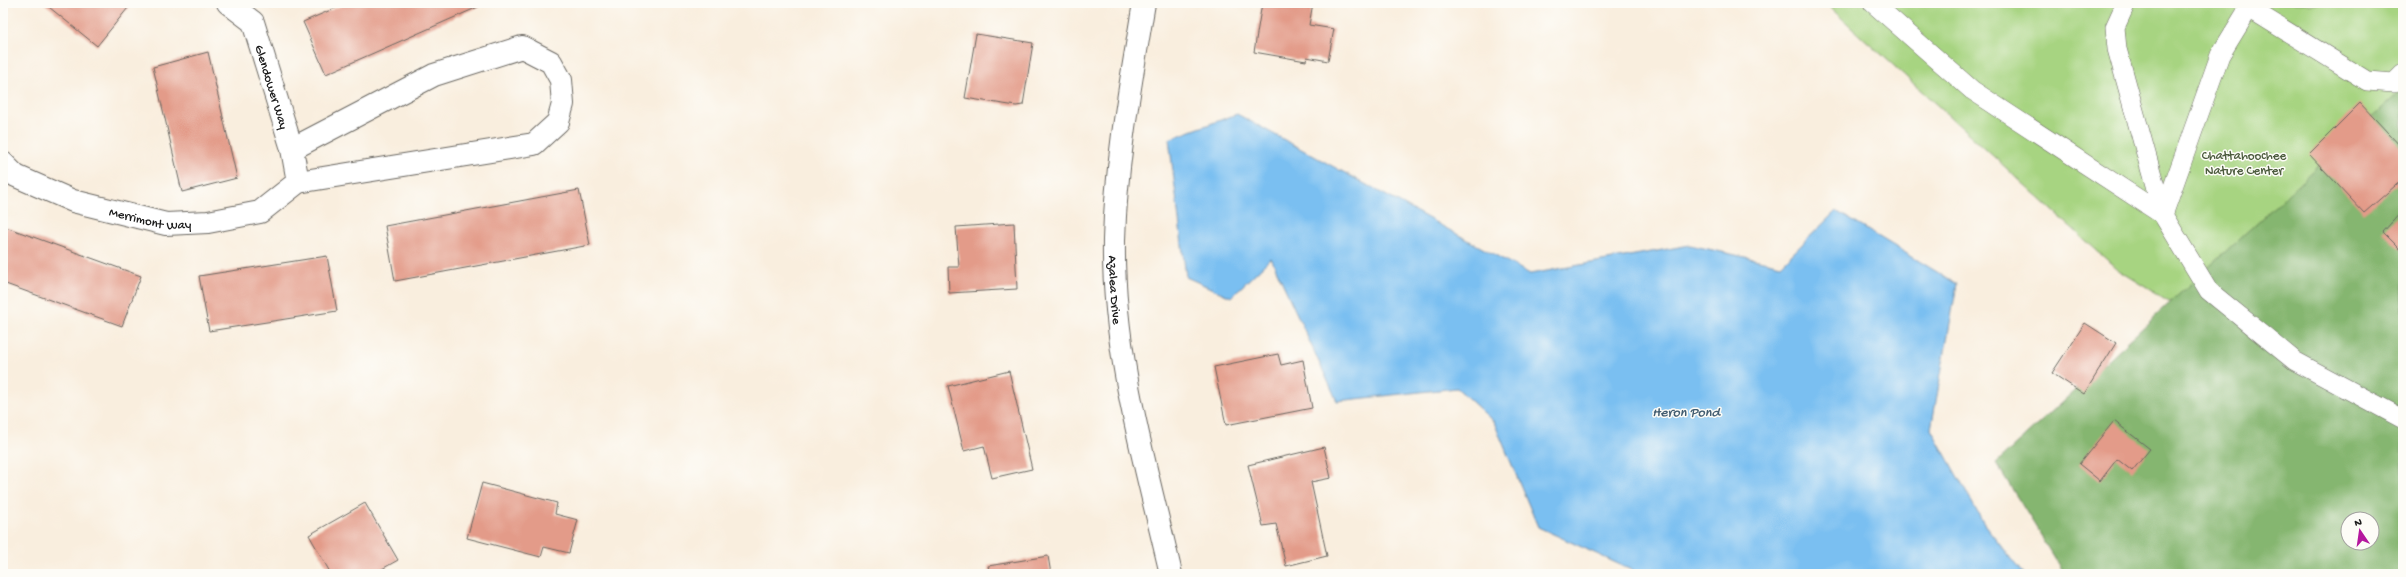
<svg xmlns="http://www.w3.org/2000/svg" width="2406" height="577" font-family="'Gochi Hand',sans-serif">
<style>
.green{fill:#a7d481;stroke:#62784e}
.forest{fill:#85b66f;stroke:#506946;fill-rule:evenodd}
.water{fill:#7abff1;stroke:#4b6e86}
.building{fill:#e39b89}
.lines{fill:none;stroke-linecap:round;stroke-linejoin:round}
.lane-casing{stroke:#696660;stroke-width:20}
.street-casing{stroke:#696660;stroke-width:24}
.lane{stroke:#fff;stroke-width:19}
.street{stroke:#fff;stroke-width:22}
.labels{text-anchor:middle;stroke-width:3;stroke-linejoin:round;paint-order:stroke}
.street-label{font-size:13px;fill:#1c1c1c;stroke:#fdfcf7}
.park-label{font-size:13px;fill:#4d5c3f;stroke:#fdfcf7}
.water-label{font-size:14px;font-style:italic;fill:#425d71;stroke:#fdfcf7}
</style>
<rect width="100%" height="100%" fill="#fdfcf7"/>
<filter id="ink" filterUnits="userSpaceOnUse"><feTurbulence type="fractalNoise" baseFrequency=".025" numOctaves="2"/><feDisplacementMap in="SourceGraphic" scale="8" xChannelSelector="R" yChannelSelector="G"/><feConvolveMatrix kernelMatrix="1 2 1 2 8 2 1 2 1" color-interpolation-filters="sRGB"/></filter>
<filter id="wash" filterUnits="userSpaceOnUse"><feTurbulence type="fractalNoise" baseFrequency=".012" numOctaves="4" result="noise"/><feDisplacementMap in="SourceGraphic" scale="16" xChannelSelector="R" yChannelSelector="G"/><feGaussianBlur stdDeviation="0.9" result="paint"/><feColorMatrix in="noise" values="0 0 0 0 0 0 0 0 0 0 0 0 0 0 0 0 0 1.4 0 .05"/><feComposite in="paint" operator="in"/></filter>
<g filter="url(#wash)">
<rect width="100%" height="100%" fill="#f9eede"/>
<path class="green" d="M 1825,3 L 2403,3 L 2403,446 L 2117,269 Z"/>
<path class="forest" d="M 2403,88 L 2403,574 L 2065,574 L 1996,463 ZM 2348,519 L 2372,519 L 2372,543 L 2348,543 Z"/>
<path class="water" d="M 1237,114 L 1530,274 L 1690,245 L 1781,265 L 1836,211 L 1957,284 L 1931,429 L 1984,524 L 2024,574 L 1640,574 L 1538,527 L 1494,422 L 1457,388 L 1337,401 L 1271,258 L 1231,297 L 1186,277 L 1169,139 Z"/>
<g id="blocks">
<path class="building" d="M 44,3 L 132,3 L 97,46 Z
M 347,3 L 487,3 L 326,74 L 303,22 Z
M 1262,3 L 1313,3 L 1309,25 L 1334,29 L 1328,61 L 1307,57 L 1306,61 L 1254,52 Z
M 976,34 L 1033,43 L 1023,105 L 1016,106 L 965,98 Z
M 208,52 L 237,178 L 182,192 L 153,67 Z
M 2360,103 L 2403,149 L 2403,179 L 2364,213 L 2309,154 Z
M 579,190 L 590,245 L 395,281 L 385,226 Z
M 2403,210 L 2403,252 L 2383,232 Z
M 1014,223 L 1017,289 L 949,293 L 948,267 L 959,267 L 956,227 Z
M 3,226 L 141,276 L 122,326 L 3,283 Z
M 327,256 L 337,311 L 209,331 L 199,276 Z
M 2085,323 L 2116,343 L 2084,394 L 2052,373 Z
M 1278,354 L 1281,365 L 1303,360 L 1312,408 L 1226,425 L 1214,367 Z
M 1009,371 L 1032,469 L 992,478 L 984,446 L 964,451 L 948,386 Z
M 2114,421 L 2150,449 L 2132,471 L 2117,459 L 2100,481 L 2079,464 Z
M 1324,447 L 1331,478 L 1311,482 L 1327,556 L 1286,566 L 1276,524 L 1263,526 L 1248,465 Z
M 482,483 L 557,503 L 555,514 L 578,520 L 569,553 L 544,547 L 541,557 L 467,538 Z
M 365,503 L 398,560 L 373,574 L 331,574 L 309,535 Z
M 1048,556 L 1051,574 L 990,574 L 988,566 Z"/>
</g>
</g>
<g filter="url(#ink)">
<use href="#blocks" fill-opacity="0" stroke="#696660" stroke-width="1"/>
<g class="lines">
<g class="lane-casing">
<path id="lane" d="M 1873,3 L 1972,90 L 2163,215
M 2126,3 L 2115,27 L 2117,49 L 2163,215 L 2209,291 L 2295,361 L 2403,419
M 2249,8 L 2367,81 L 2394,83 L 2403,74
M 2163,215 L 2220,55 L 2252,3"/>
</g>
<g class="street-casing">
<g id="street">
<path id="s1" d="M 228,3 L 253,22 L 292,149 L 298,182"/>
<path id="s2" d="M 1144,3 C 1131,82 1116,160 1114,240 C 1112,353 1146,465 1171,574"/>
<path id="s3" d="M 3,163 L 16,176 L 73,201 L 166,224 L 208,222 L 260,212 L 298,182 L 534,144 L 558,122 L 563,104 L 561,80 L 551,62 L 522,47 L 434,75 L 292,149"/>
</g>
</g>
<use href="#lane" class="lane"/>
<use href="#street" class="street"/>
</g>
</g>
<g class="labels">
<g class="street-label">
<text dy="5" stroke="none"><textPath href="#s1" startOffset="99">Glendower Way</textPath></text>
<text dy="5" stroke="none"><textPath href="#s3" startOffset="160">Merrimont Way</textPath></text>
<text dy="5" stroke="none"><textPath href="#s2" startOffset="289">Azalea Drive</textPath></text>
</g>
<g class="park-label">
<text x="2244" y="159">Chattahoochee<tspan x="2244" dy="15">Nature Center</tspan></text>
</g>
<g class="water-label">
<text x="1686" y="416">Heron Pond</text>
</g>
</g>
<rect width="2406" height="577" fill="none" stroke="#fdfcf7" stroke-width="16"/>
<g transform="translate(2360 531) rotate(347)"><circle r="19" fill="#fdfcf7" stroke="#a3a29f"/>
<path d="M0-3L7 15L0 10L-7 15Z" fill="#b5179e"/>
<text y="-6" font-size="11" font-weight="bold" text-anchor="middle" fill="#1c1c1c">N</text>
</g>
</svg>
